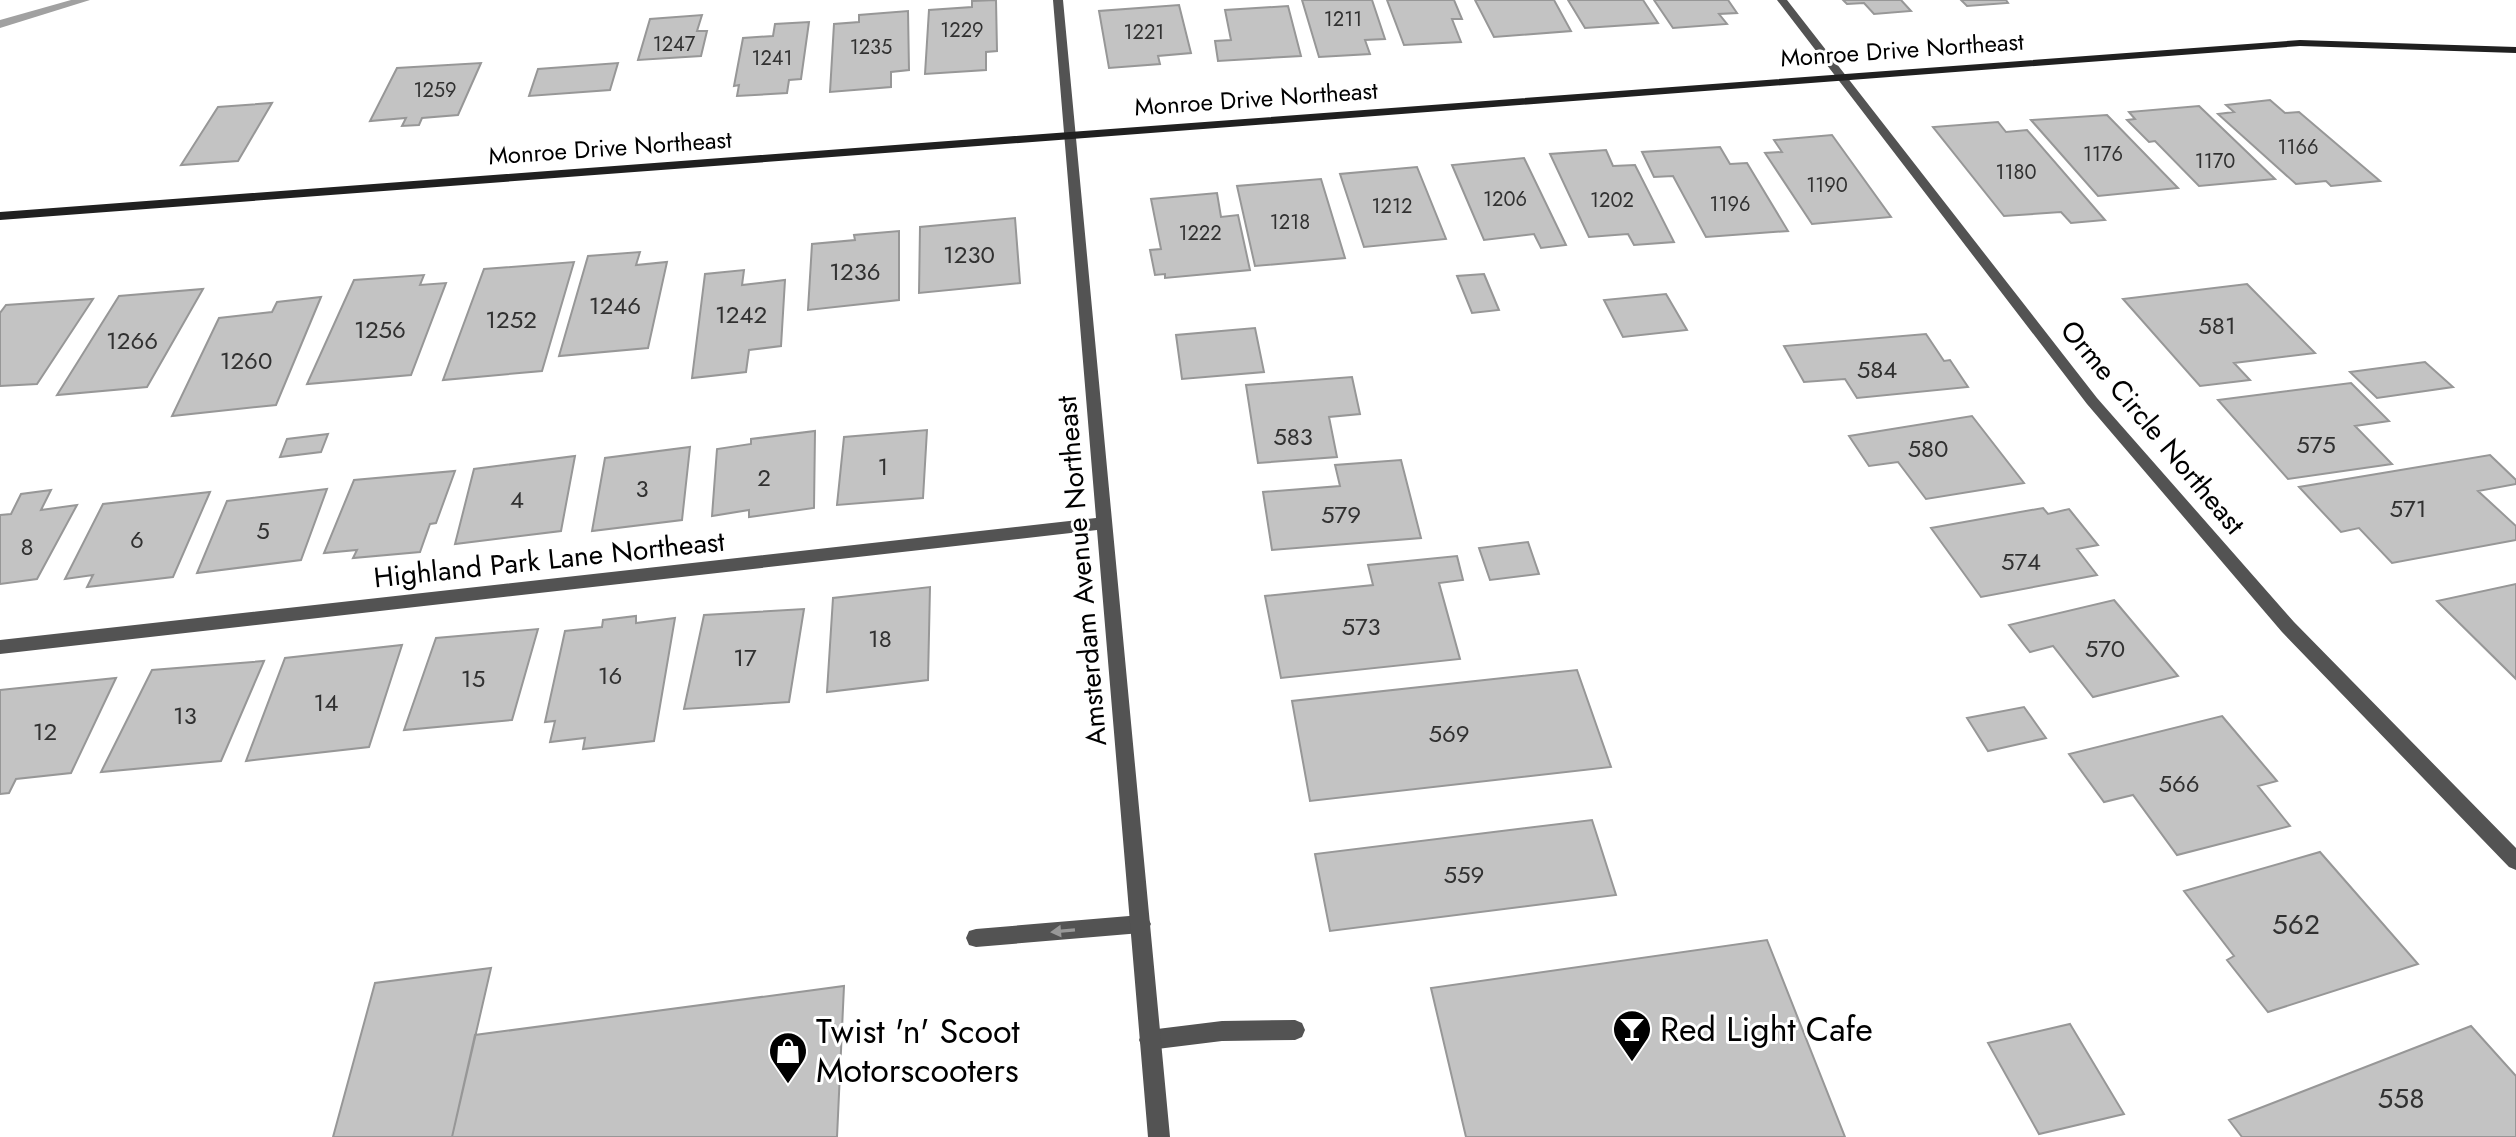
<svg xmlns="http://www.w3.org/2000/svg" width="2516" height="1137" font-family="Jost,sans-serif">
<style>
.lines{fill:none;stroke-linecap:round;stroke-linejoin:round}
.stream{fill:#a1a1a1;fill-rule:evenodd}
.building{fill:#c3c3c3;stroke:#979797;stroke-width:2}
.lane{fill:#535353;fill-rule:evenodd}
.street{fill:#535353;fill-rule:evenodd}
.secondary{fill:#202020;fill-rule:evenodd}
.oneway{fill:#989898}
.labels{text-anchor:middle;stroke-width:6;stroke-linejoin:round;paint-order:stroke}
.far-number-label{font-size:20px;fill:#313131}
.far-street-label{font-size:24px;fill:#000;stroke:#fff}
.number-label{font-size:24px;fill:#313131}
.street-label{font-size:28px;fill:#000;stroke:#fff}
.near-number-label{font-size:28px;fill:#313131}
.near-poi-label{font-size:34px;fill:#000;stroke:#fff;text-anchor:start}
</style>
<rect width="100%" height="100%" fill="#fff"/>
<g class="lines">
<path class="stream" d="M 71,0 L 90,0 L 0,28 L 0,20 Z"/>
</g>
<path class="building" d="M 996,0 L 997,51 L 986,52 L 986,70 L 925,74 L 929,10 L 972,7 L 972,1 Z
M 1302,0 L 1372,0 L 1385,39 L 1365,40 L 1370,54 L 1319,57 Z
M 1387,0 L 1454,0 L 1462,19 L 1452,19 L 1461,42 L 1404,45 Z
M 1475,0 L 1554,0 L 1571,31 L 1494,37 Z
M 1568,0 L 1643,0 L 1658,23 L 1585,28 Z
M 1654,0 L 1728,0 L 1737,13 L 1719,14 L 1727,24 L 1673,28 Z
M 1843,0 L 1901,0 L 1911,11 L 1874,14 L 1864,3 L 1847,4 Z
M 1961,0 L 2006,0 L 2008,3 L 1967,6 Z
M 1179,5 L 1191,53 L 1158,56 L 1160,64 L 1109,68 L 1099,11 Z
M 1288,6 L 1301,56 L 1218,61 L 1215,41 L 1231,40 L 1225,10 Z
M 908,11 L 909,70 L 891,72 L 891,87 L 830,92 L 834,24 L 859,22 L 859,15 Z
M 702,15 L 697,31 L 707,31 L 701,56 L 638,60 L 650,19 Z
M 809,22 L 801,79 L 789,80 L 787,93 L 737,96 L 739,85 L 734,86 L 743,38 L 773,36 L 775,24 Z
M 481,63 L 458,115 L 422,118 L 419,125 L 402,126 L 406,118 L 370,121 L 397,68 Z
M 618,63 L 610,90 L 529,96 L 538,69 Z
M 2270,100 L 2285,113 L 2299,112 L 2380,181 L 2331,186 L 2326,181 L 2296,184 L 2218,114 L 2234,112 L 2226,105 Z
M 272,103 L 238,161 L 181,165 L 218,107 Z
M 2199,106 L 2275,179 L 2199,186 L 2155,141 L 2149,142 L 2127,120 L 2135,119 L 2129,112 Z
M 2107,115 L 2178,188 L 2098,196 L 2031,120 Z
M 1998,122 L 2006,132 L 2027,130 L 2105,220 L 2071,223 L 2061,212 L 2004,216 L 1933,127 Z
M 1832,135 L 1891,217 L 1812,224 L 1765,153 L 1782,152 L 1774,140 Z
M 1720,147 L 1730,164 L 1747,163 L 1788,231 L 1706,237 L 1673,176 L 1654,177 L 1642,152 Z
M 1606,150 L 1613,166 L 1635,165 L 1674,242 L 1634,245 L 1628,234 L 1589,237 L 1550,154 Z
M 1524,158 L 1566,245 L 1541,248 L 1534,234 L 1484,240 L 1452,165 Z
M 1417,167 L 1446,239 L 1364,247 L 1340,174 Z
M 1321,179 L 1345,258 L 1255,266 L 1237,186 Z
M 1217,193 L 1221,217 L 1238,215 L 1250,270 L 1165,278 L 1165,274 L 1155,275 L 1150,250 L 1161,249 L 1151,199 Z
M 1015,218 L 1020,283 L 919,293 L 920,227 Z
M 899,231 L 899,300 L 808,310 L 812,244 L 855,240 L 854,235 Z
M 640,252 L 636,265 L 667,262 L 648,348 L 559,356 L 588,256 Z
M 574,262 L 542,371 L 443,380 L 484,269 Z
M 744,270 L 742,285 L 785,280 L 781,346 L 749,350 L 746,372 L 692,378 L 705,274 Z
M 1484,274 L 1499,310 L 1472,313 L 1457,276 Z
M 424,275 L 420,285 L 446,283 L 411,375 L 307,384 L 354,280 Z
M 2247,284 L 2315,353 L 2234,363 L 2250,380 L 2200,386 L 2123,299 Z
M 203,289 L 147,387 L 57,395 L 119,296 Z
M 1666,294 L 1687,330 L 1623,337 L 1604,300 Z
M 321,297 L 276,405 L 172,416 L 219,318 L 272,312 L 277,302 Z
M 93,299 L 37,384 L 0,386 L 0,313 L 6,305 Z
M 1255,328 L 1264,372 L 1182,379 L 1176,335 Z
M 1926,334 L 1944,361 L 1950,360 L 1968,387 L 1857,398 L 1845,379 L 1804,382 L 1784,346 Z
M 2425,362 L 2453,387 L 2377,398 L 2350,372 Z
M 1352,377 L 1360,414 L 1329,417 L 1337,457 L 1258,463 L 1246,385 Z
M 2351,383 L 2389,421 L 2355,426 L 2392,464 L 2288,479 L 2218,400 Z
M 1972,416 L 2024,483 L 1926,499 L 1898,462 L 1869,466 L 1849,436 Z
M 927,430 L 923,498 L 837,505 L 844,437 Z
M 815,431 L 814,508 L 749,517 L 749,510 L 712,516 L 717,449 L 751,444 L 751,439 Z
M 328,434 L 321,452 L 280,457 L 287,439 Z
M 690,447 L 682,520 L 592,531 L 605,458 Z
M 2490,455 L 2516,480 L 2516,484 L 2478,491 L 2516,526 L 2516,540 L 2392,563 L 2359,528 L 2341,532 L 2299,487 Z
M 575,456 L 561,531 L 455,544 L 474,469 Z
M 1401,460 L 1421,538 L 1272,550 L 1263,492 L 1340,486 L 1335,465 Z
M 455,471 L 436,523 L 430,524 L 420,552 L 353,558 L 357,550 L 324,553 L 354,480 Z
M 327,489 L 301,560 L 197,573 L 227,501 Z
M 51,490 L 41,510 L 77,505 L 37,579 L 0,584 L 0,515 L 11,514 L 21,494 Z
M 210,492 L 173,577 L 87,587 L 93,575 L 65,579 L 103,504 Z
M 2043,508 L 2048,514 L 2069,509 L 2098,545 L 2077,549 L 2097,575 L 1981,597 L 1931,528 Z
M 1528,542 L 1539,574 L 1490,580 L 1479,548 Z
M 1457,556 L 1463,580 L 1439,583 L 1460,659 L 1281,678 L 1265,596 L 1373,585 L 1368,565 Z
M 2516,584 L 2516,679 L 2437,601 Z
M 930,587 L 928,680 L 827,692 L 833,598 Z
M 2114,600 L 2178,676 L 2093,697 L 2053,646 L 2030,652 L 2009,625 Z
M 804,609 L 789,702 L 684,709 L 704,615 Z
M 636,616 L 636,623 L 675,618 L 654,741 L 583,749 L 585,738 L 550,742 L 555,721 L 545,722 L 565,631 L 602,627 L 603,620 Z
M 538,629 L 512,720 L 404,730 L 436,638 Z
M 402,645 L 369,747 L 246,761 L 285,658 Z
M 264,661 L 221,761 L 101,772 L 152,670 Z
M 1577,670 L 1611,767 L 1310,801 L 1292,701 Z
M 116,678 L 71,773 L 16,779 L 9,793 L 0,794 L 0,690 Z
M 2024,707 L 2046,738 L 1988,751 L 1967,718 Z
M 2222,716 L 2277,781 L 2258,786 L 2290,826 L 2177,855 L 2133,795 L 2104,802 L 2069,754 Z
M 1592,820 L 1616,895 L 1330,931 L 1315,854 Z
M 2320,852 L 2418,964 L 2268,1012 L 2227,960 L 2234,956 L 2184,891 Z
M 1767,940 L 1845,1137 L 1466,1137 L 1431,988 Z
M 491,968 L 452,1137 L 333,1137 L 375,983 Z
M 844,986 L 837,1137 L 452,1137 L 475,1035 Z
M 2070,1024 L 2124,1114 L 2039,1134 L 1988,1043 Z
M 2471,1026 L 2516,1076 L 2516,1137 L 2242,1137 L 2229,1120 Z"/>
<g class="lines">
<path class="lane" d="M 1141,915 L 1148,918 L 1151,924 L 1148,930 L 1141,933 L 976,947 L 969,945 L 966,938 L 969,931 L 976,929 Z
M 1295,1020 L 1302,1023 L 1305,1030 L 1302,1037 L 1295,1040 L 1222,1041 L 1149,1050 L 1142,1047 L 1139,1040 L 1142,1033 L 1149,1030 L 1222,1021 Z"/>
<path class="street" d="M 1053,0 L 1063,0 L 1170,1137 L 1148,1137 L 1097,530 L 0,654 L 0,640 L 1096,518 Z
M 1777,0 L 1787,0 L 2097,398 L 2294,622 L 2516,848 L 2516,870 L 2509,867 L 2282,632 L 2087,404 Z"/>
<path class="secondary" d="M 2300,40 L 2516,47 L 2516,53 L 2300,46 L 0,220 L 0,212 Z"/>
</g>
<defs><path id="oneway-solid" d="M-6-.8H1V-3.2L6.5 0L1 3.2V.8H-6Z" transform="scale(2)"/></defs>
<use class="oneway" href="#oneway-solid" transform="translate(1063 931) rotate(175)"/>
<defs>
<g id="bar-pin" transform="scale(2)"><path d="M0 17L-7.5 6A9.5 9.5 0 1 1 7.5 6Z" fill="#000" stroke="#fff"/><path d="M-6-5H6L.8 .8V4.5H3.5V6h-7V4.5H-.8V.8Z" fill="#fff"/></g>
<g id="shop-pin" transform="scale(2)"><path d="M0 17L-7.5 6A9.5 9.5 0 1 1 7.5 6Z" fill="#000" stroke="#fff"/><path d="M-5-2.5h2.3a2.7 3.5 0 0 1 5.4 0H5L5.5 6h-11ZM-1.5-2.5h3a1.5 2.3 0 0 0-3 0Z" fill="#fff"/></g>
</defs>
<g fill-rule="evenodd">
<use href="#bar-pin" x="1632" y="1029"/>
<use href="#shop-pin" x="788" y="1051"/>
</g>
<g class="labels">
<g class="far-number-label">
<text x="1343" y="26">1211</text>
<text x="962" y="37">1229</text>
<text x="1144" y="39">1221</text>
<text x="674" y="51">1247</text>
<text x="871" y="54">1235</text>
<text x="772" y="65">1241</text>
<text x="435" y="97">1259</text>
<text x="2298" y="154">1166</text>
<text x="2103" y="161">1176</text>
<text x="2215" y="168">1170</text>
<text x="2016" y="179">1180</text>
<text x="1827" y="192">1190</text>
<text x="1505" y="206">1206</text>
<text x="1612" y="207">1202</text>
<text x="1730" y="211">1196</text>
<text x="1392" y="213">1212</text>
<text x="1290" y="229">1218</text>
<text x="1200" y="240">1222</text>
</g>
<g class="far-street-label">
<text transform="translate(1902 50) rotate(-4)" y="8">Monroe Drive Northeast</text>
<text transform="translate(1256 99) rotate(-4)" y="8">Monroe Drive Northeast</text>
<text transform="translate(610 148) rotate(-4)" y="8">Monroe Drive Northeast</text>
</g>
<g class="number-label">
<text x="969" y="263">1230</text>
<text x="855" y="280">1236</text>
<text x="615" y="314">1246</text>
<text x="741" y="323">1242</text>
<text x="511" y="328">1252</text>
<text x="2217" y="334">581</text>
<text x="380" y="338">1256</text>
<text x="132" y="349">1266</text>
<text x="246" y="369">1260</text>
<text x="1877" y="378">584</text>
<text x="1293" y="445">583</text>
<text x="2316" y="453">575</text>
<text x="1928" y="457">580</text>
<text x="883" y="475">1</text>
<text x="764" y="486">2</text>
<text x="642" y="497">3</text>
<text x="517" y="508">4</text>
<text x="2408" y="517">571</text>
<text x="1341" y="523">579</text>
<text x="263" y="539">5</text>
<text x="137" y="548">6</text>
<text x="27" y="555">8</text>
<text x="2021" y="570">574</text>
<text x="1361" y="635">573</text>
<text x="880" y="647">18</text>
<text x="2105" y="657">570</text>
<text x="745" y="666">17</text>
<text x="610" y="684">16</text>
<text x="473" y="687">15</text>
<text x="326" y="711">14</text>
<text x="185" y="724">13</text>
<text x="45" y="740">12</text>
<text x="1449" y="742">569</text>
<text x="2179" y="792">566</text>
<text x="1464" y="883">559</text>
</g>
<g class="street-label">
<text transform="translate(2153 427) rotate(50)" y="10">Orme Circle Northeast</text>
<text transform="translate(549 559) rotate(-6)" y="10">Highland Park Lane Northeast</text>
<text transform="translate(1081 571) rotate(-95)" y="10">Amsterdam Avenue Northeast</text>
</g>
<g class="near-number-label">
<text x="2296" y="934">562</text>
<text x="2401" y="1108">558</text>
</g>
<g class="near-poi-label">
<text x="1660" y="1041">Red Light Cafe</text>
<text x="816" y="1043">Twist 'n' Scoot<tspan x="816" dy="39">Motorscooters</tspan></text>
</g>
</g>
</svg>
